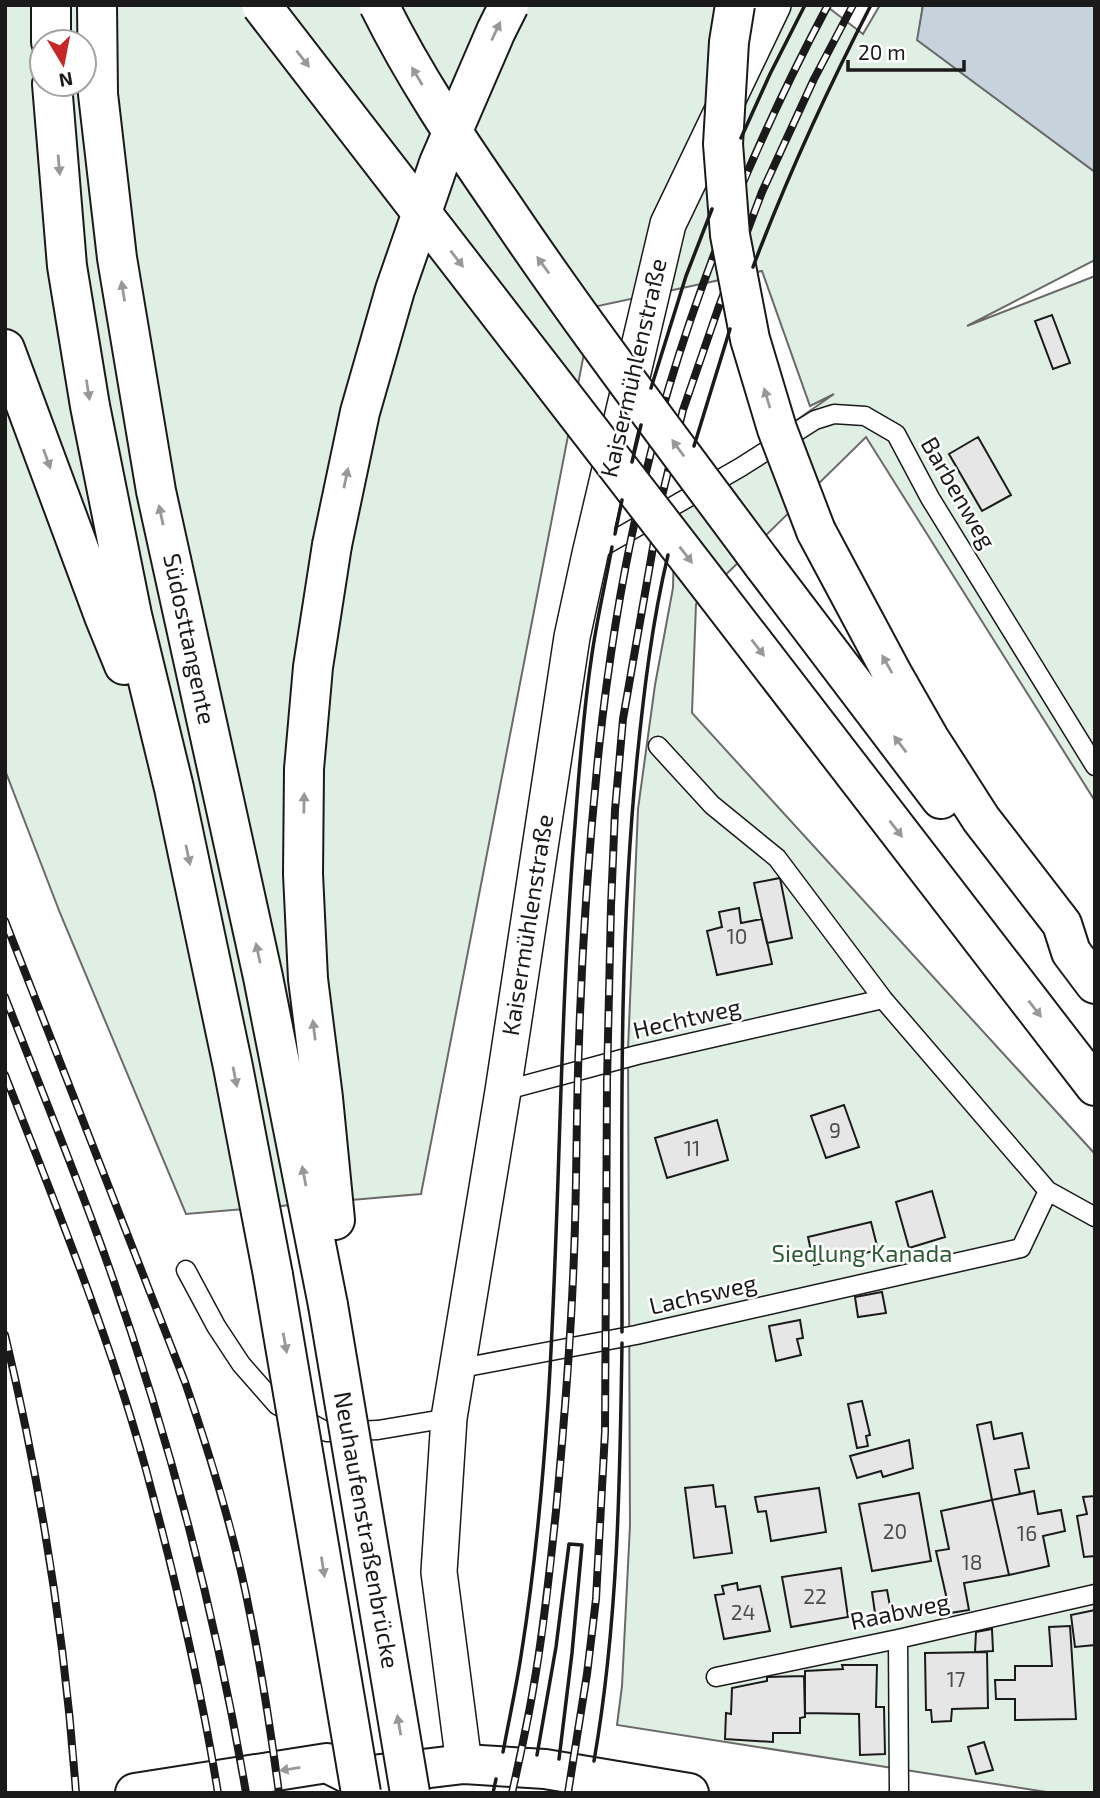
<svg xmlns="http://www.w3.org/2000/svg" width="1100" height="1798" font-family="'Exo 2',sans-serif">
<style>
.green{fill:#e0efe3;stroke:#6a6a6a;stroke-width:2;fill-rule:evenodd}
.water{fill:#c6d2dc;stroke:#6a6a6a;stroke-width:2}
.building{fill:#e6e6e6;stroke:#1a1a1a;stroke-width:2}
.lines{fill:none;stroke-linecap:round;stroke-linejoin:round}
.service-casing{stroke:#1a1a1a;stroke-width:21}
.minor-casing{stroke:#1a1a1a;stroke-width:38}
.tertiary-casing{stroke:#1a1a1a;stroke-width:42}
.motorway-casing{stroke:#1a1a1a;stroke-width:42}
.service{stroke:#fff;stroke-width:18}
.minor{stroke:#fff;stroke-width:35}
.tertiary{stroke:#fff;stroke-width:38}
.motorway{stroke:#fff;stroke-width:38}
.rail-casing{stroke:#1a1a1a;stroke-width:8}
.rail{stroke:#fff;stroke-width:5;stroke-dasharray:16;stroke-linecap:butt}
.motorway-bridge-casing{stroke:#1a1a1a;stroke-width:42;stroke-linecap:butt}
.motorway-bridge{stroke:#fff;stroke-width:38}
.wall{stroke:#1a1a1a;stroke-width:3.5}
.oneway{fill:#989898}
.labels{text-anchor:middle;stroke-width:5;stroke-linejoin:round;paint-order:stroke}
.number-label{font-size:21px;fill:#4d4d4d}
.street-label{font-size:24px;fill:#1a1a1a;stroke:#fff}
.park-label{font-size:24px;fill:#2b5a34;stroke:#fff}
</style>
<rect width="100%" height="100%" fill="#fff"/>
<path class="green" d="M 5,5 L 825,5 L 863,34 L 880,5 L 923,5 L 918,40 L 1095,172 L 1095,260 L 967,326 L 1095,276 L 1095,801 L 866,437 L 696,604 L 692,713 L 1095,1154 L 1095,1793 L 1053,1793 L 617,1725 L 622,1686 L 630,1525 L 628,1049 L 638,809 L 655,685 L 673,588 L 675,505 L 834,394 L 810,406 L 762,271 L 593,307 L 421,1194 L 186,1214 L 60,913 L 5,770 ZM 42,42 L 84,42 L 84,84 L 42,84 Z"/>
<path class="water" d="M 923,5 L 1095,5 L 1095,172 L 917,40 Z"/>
<path class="building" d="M 1052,315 L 1070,363 L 1053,369 L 1035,321 Z
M 978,437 L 1011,495 L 982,511 L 949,454 Z
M 780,878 L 792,938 L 767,943 L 754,883 Z
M 739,908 L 741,923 L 762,919 L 772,964 L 717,975 L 707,931 L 722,927 L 719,912 Z
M 844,1105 L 859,1147 L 826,1158 L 811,1116 Z
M 717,1120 L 728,1160 L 667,1178 L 655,1138 Z
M 932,1191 L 945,1237 L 909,1248 L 896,1202 Z
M 871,1222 L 878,1250 L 814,1265 L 808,1237 Z
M 882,1292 L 886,1313 L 858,1317 L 855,1297 Z
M 800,1320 L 803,1338 L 797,1339 L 801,1355 L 776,1361 L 769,1326 Z
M 862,1401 L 870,1435 L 866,1436 L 868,1446 L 857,1448 L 848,1404 Z
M 991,1422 L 994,1439 L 1022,1433 L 1029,1468 L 1015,1470 L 1020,1494 L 992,1500 L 977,1425 Z
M 909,1440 L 913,1468 L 883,1477 L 881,1471 L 857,1478 L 850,1456 Z
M 713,1485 L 716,1507 L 725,1506 L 732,1553 L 694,1558 L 685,1488 Z
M 819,1488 L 826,1532 L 771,1541 L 766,1511 L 758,1512 L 755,1497 Z
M 1034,1491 L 1038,1514 L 1061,1510 L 1065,1531 L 1043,1536 L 1049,1566 L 1009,1575 L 992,1500 Z
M 919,1493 L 931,1561 L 872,1571 L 859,1504 Z
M 1095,1496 L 1095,1556 L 1084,1557 L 1077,1516 L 1087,1514 L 1083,1497 Z
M 992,1500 L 1009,1575 L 964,1583 L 969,1610 L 950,1613 L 936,1551 L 949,1549 L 941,1511 Z
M 841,1568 L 848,1617 L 791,1627 L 782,1577 Z
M 737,1583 L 738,1590 L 760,1586 L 770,1631 L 724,1639 L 715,1595 L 724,1594 L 722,1586 Z
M 887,1590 L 892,1617 L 876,1620 L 872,1592 Z
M 1095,1610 L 1095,1645 L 1075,1647 L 1071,1615 Z
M 1070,1626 L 1076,1719 L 1015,1720 L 1015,1699 L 996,1699 L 995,1680 L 1015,1680 L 1015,1666 L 1052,1666 L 1049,1627 Z
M 992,1629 L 993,1651 L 975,1652 L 976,1632 Z
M 987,1652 L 988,1708 L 952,1709 L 951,1721 L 932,1722 L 931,1710 L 926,1710 L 925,1653 Z
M 842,1665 L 877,1665 L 876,1707 L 884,1707 L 885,1754 L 860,1755 L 859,1714 L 805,1713 L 805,1671 L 843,1669 Z
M 804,1676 L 805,1717 L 800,1718 L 800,1733 L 773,1733 L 773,1742 L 725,1739 L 726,1713 L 731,1714 L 732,1688 L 767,1681 L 767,1677 Z
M 984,1742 L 993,1770 L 976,1774 L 968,1747 Z"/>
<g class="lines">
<g class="service-casing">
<path id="service" d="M 590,554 L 741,467 L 815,420 L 834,414 L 865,416 L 896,434 L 930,498 L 1095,766
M 658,746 L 712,805 L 777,858 L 883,999 L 1048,1191 L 1095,1217
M 503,1091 L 637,1055 L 883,999
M 186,1270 L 216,1326 L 241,1364 L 277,1405 L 327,1432 L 378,1430 L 449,1418
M 456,1369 L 636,1335 L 1021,1248 L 1048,1191
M 898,1639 L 899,1793
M 716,1677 L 898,1639 L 1095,1594"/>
</g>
<g class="minor-casing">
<path id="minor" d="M 464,1764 L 439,1572 L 449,1418 L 503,1091 L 572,637 L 590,554 L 668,224 L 773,5"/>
</g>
<g class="tertiary-casing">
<path id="tertiary" d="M 135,1793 L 327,1763 L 355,1777 L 464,1764 L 545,1769 L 689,1793"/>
</g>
<g class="motorway-casing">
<path id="motorway" d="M 51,5 L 51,42
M 97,5 L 98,94 L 117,258 L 156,491 L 263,977 L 328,1305
M 52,84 L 67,266 L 90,406 L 132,615 L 174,788 L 233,1067 L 273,1275
M 5,349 L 104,616 L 124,665
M 816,531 L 893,675 L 929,738 L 981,819 L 1062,924 L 1071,952 L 1095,984
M 332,545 L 313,667 L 304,769 L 303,874 L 308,979 L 323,1098 L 335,1220
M 762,563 L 941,799
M 716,594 L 1095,1086"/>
</g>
<use href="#service" class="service"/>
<use href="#minor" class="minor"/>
<use href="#tertiary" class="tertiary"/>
<use href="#motorway" class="motorway"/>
<g class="rail-casing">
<path id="rail" d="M 5,921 L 185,1382 C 211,1458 235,1535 250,1614 C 262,1673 271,1733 279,1793
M 5,997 C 36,1076 68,1155 97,1234 C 163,1415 214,1603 246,1793
M 5,1075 C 55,1203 108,1333 145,1466 C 174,1573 200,1682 218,1793
M 5,1335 C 41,1485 65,1638 76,1793
M 512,1793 C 520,1757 528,1721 534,1684 C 544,1627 550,1569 556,1511 C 564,1425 571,1340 574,1254 C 577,1183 576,1113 579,1042 C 582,944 589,846 599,748 C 612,627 634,504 669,387 C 708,257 764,125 828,5
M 568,1793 L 587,1674 L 596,1599 L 605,1432 L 607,1081 L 611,906 L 615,810 L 623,719 L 662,496 L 683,410 L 718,309 L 762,192 L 814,79 L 853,5"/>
</g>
<use href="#rail" class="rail"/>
<g class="motorway-bridge-casing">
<path id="motorway-bridge" d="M 261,5 L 716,594
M 379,5 C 414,76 457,140 502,205 C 584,327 674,444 762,563
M 735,5 L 729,42 L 723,144 L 730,235 L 750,339 L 777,429 L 816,531
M 332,545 L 360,412 L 395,290 L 439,163 L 496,31 L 509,5
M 273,1275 L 361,1793
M 328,1305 L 410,1793"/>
</g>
<use href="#motorway-bridge" class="motorway-bridge"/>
<path class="wall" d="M 741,138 L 770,74 L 805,5
M 753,267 C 787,177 827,90 871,5
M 651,388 L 686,276 L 712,209
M 694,446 L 730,329
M 632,462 L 641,425
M 615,534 L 622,500
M 622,1332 C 622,1141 618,950 637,759 C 644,691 652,622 668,555
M 503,1752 C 509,1720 516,1688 521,1656 C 565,1381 552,1101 575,825 C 579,770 583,715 591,661 C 596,623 605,585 612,547
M 537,1755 L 556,1647 L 569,1544 L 582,1545 L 572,1653 L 559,1759
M 594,1761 C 618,1623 620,1483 622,1343
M 493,1793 L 496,1779"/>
</g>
<defs><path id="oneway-solid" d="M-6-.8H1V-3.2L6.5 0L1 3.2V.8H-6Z" transform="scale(1.75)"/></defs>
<g class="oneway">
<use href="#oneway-solid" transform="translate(496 31) rotate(-65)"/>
<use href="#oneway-solid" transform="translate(303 59) rotate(52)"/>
<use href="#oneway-solid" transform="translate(417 76) rotate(-121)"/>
<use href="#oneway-solid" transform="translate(59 165) rotate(85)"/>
<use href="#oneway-solid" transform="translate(457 259) rotate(52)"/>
<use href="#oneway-solid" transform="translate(543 265) rotate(-126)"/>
<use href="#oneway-solid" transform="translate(123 291) rotate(-99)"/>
<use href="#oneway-solid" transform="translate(88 390) rotate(81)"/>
<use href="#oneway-solid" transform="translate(767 398) rotate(-107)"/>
<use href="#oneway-solid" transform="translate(678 448) rotate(-126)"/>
<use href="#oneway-solid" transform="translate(47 459) rotate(70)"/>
<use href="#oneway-solid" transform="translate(346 478) rotate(-78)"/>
<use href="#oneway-solid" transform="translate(161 515) rotate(-102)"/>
<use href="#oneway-solid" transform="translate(686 555) rotate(52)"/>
<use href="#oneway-solid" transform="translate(758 648) rotate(52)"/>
<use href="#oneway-solid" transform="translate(887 664) rotate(-119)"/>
<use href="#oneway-solid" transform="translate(900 744) rotate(-127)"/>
<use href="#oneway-solid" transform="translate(304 803) rotate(-89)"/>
<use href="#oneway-solid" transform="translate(896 829) rotate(52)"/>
<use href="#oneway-solid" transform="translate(188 855) rotate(78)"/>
<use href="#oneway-solid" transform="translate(258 953) rotate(-102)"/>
<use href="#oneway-solid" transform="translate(1035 1009) rotate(52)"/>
<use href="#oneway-solid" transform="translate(314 1030) rotate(-97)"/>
<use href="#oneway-solid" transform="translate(235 1077) rotate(79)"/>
<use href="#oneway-solid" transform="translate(304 1176) rotate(-101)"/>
<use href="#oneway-solid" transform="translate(285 1343) rotate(80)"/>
<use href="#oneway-solid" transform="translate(323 1567) rotate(81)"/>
<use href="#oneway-solid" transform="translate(399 1725) rotate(-100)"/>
<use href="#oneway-solid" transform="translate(290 1769) rotate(171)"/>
</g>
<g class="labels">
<g class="number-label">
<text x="737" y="944">10</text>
<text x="835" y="1138">9</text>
<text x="692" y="1156">11</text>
<text x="895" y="1539">20</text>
<text x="1027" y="1541">16</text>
<text x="972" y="1570">18</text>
<text x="815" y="1604">22</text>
<text x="743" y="1620">24</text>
<text x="956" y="1687">17</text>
</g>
<g class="street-label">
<text transform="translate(634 368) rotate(-77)" y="8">Kaisermühlenstraße</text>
<text transform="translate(958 493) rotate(60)" y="8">Barbenweg</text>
<text transform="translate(189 639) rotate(78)" y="8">Südosttangente</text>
<text transform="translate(528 925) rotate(-81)" y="8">Kaisermühlenstraße</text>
<text transform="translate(687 1019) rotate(-13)" y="8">Hechtweg</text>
<text transform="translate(703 1295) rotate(-13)" y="8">Lachsweg</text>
<text transform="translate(366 1530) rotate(80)" y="8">Neuhaufenstraßenbrücke</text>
<text transform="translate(900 1612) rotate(-12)" y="8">Raabweg</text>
</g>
<g class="park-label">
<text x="862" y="1262">Siedlung Kanada</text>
</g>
</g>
<rect width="1100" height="1798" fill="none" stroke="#1a1a1a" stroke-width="14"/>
<g transform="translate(63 63) rotate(170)"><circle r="33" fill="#ffffff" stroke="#a3a3a3" stroke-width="2"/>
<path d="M0-5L12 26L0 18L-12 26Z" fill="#c62828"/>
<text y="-10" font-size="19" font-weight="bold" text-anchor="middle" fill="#1a1a1a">N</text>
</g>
<path d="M848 60v10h116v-10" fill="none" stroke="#1a1a1a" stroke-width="3.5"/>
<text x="858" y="60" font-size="21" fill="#1a1a1a" stroke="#ffffff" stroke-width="5" paint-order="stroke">20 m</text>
</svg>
